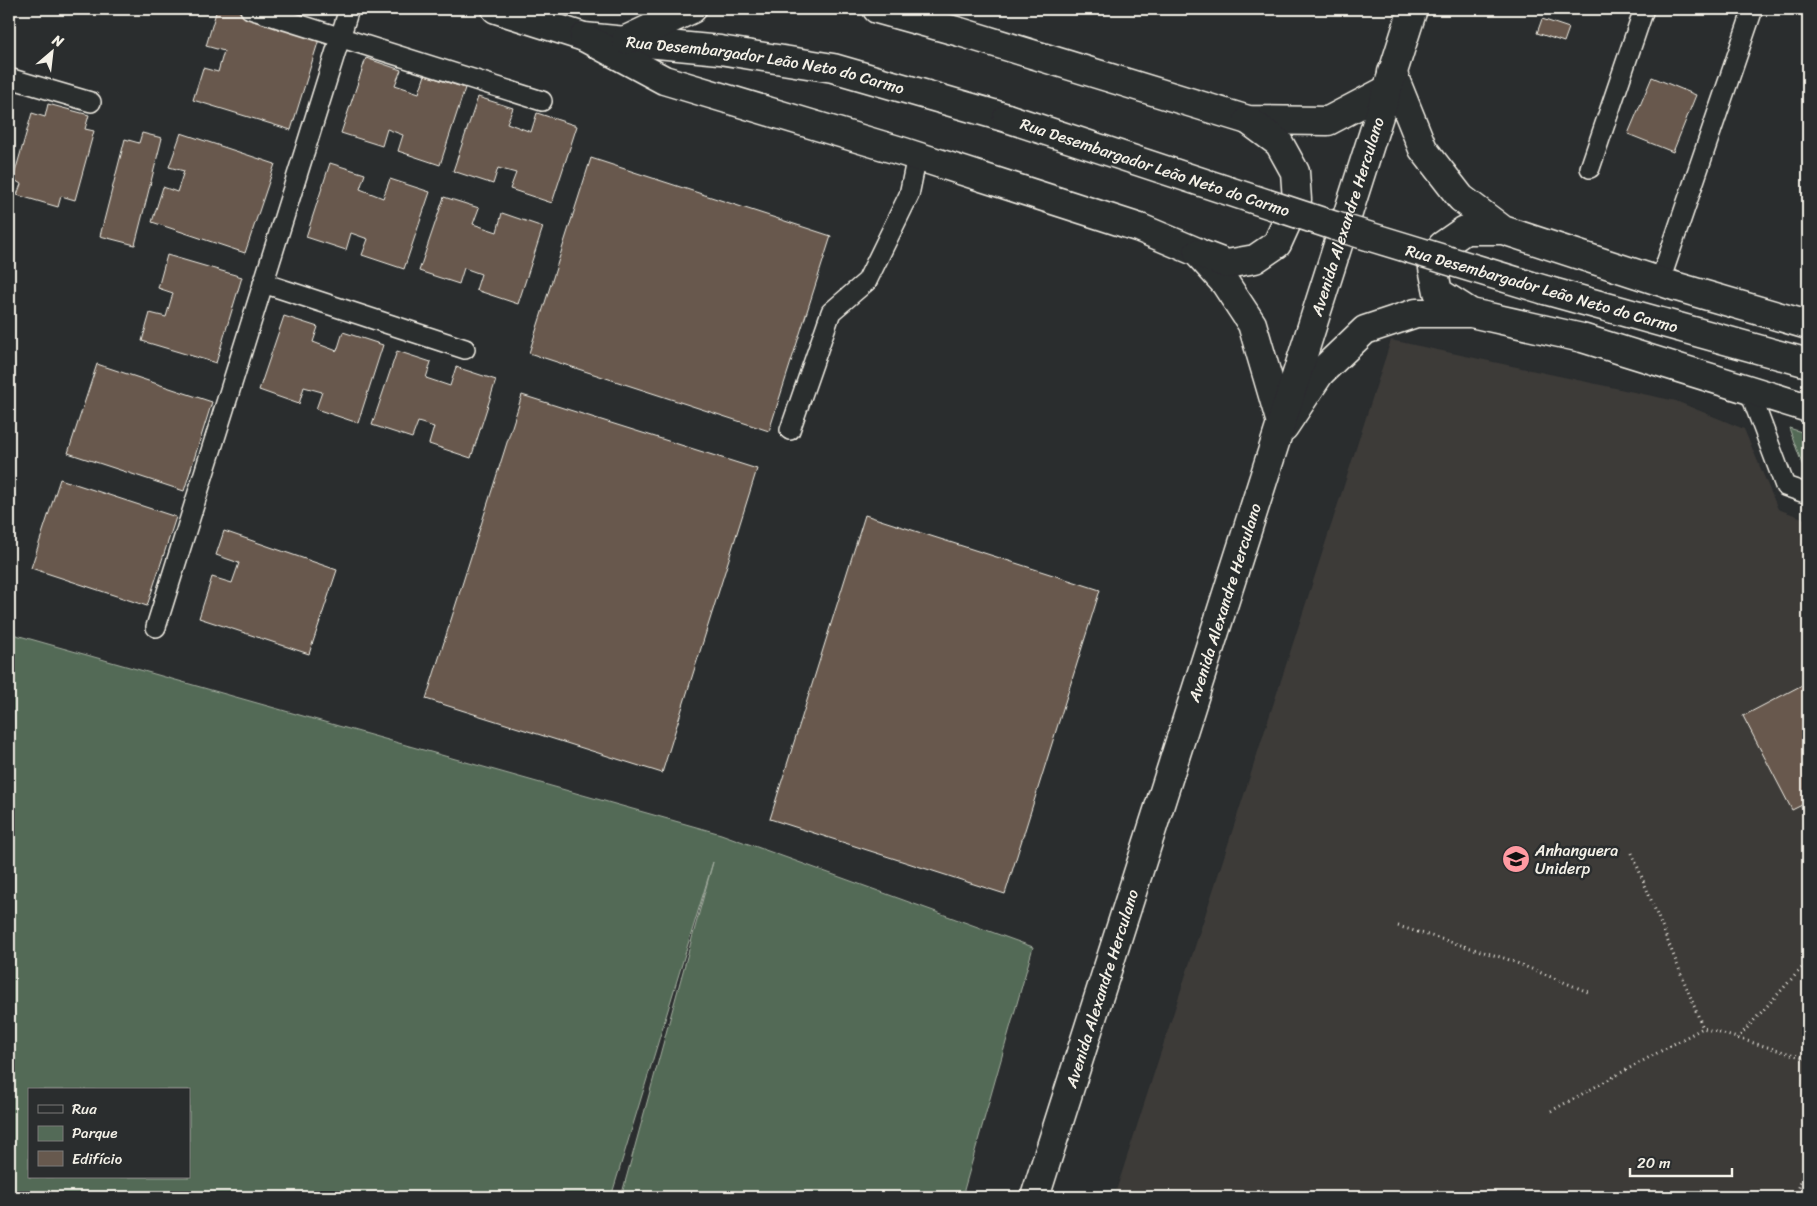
<svg xmlns="http://www.w3.org/2000/svg" width="1817" height="1206" font-family="Sriracha,sans-serif">
<style>
.built{fill:#3c3a38}
.green{fill:#536a57;stroke:#a4aea0;fill-rule:evenodd}
.building{fill:#67594e;stroke:#f4f1e8}
.lines{fill:none;stroke-linecap:round;stroke-linejoin:round}
.service-casing{stroke:#f4f1e8;stroke-width:22}
.minor-casing{stroke:#f4f1e8;stroke-width:31}
.secondary-casing{stroke:#f4f1e8;stroke-width:31}
.trunk-casing{stroke:#f4f1e8;stroke-width:31}
.path{stroke:#f4f1e8;stroke-width:3;stroke-dasharray:1 4;stroke-linecap:butt}
.service{stroke:#2a2d2e;stroke-width:19}
.minor{stroke:#2a2d2e;stroke-width:28}
.secondary{stroke:#2a2d2e;stroke-width:28}
.trunk{stroke:#2a2d2e;stroke-width:28}
.minor-bridge-casing{stroke:#f4f1e8;stroke-width:31;stroke-linecap:butt}
.secondary-bridge-casing{stroke:#f4f1e8;stroke-width:31;stroke-linecap:butt}
.minor-bridge{stroke:#2a2d2e;stroke-width:28}
.secondary-bridge{stroke:#2a2d2e;stroke-width:28}
.labels{text-anchor:middle;stroke-width:5;stroke-linejoin:round;paint-order:stroke}
.street-label{font-size:16px;fill:#f4f1e8;stroke:#2a2d2e}
.poi-label{font-size:16px;fill:#f4f1e8;stroke:#2a2d2e;text-anchor:start}
</style>
<rect width="100%" height="100%" fill="#2a2d2e"/>
<filter id="ink" filterUnits="userSpaceOnUse"><feTurbulence type="fractalNoise" baseFrequency=".02" numOctaves="2"/><feDisplacementMap in="SourceGraphic" scale="10" xChannelSelector="R" yChannelSelector="G"/><feConvolveMatrix kernelMatrix="1 2 1 2 8 2 1 2 1" color-interpolation-filters="sRGB"/></filter>
<g filter="url(#ink)">
<path class="built" d="M 1391,340 L 1676,401 L 1744,429 L 1778,509 L 1808,520 L 1808,1197 L 1114,1197 Z"/>
<path class="green" d="M 1789,428 L 1808,434 L 1808,480 Z
M 9,633 L 721,834 L 1033,947 L 962,1197 L 621,1197 L 713,862 L 611,1197 L 9,1197 ZM 29,1090 L 189,1090 L 189,1177 L 29,1177 Z"/>
<path class="building" d="M 217,9 L 233,9 L 320,36 L 291,130 L 193,100 L 203,68 L 218,72 L 224,51 L 206,46 Z
M 1542,19 L 1569,28 L 1564,42 L 1537,33 Z
M 366,58 L 401,70 L 395,85 L 419,93 L 425,75 L 465,88 L 440,165 L 398,151 L 403,135 L 387,129 L 382,146 L 341,133 Z
M 1652,77 L 1696,95 L 1673,152 L 1628,134 Z
M 478,97 L 513,108 L 507,123 L 531,132 L 537,113 L 577,126 L 552,203 L 510,189 L 516,173 L 498,168 L 493,184 L 453,171 Z
M 48,104 L 89,115 L 85,129 L 94,131 L 75,200 L 61,196 L 58,207 L 17,195 L 21,184 L 13,179 L 32,113 L 45,117 Z
M 142,133 L 162,138 L 135,245 L 100,236 L 125,139 L 139,143 Z
M 181,133 L 275,164 L 245,253 L 152,222 L 163,187 L 177,192 L 184,171 L 169,167 Z
M 591,158 L 831,236 L 769,431 L 529,353 Z
M 330,163 L 365,174 L 360,189 L 383,198 L 390,179 L 430,192 L 404,269 L 362,255 L 368,239 L 351,233 L 346,250 L 306,237 Z
M 444,197 L 479,208 L 473,224 L 497,232 L 502,213 L 543,227 L 518,304 L 476,290 L 481,274 L 464,268 L 459,284 L 419,271 Z
M 167,255 L 242,277 L 216,363 L 142,341 L 150,313 L 166,317 L 173,293 L 158,288 Z
M 284,316 L 318,327 L 313,342 L 337,351 L 343,332 L 383,345 L 358,423 L 316,409 L 322,392 L 304,387 L 299,404 L 259,390 Z
M 397,351 L 431,362 L 426,378 L 450,386 L 456,367 L 496,380 L 471,458 L 429,444 L 434,427 L 418,422 L 412,438 L 372,425 Z
M 97,364 L 212,402 L 184,491 L 68,453 Z
M 522,395 L 757,469 L 662,773 L 426,699 Z
M 60,479 L 176,517 L 147,606 L 31,568 Z
M 865,515 L 1100,590 L 1005,894 L 770,819 Z
M 224,531 L 337,570 L 309,654 L 199,618 L 212,577 L 232,583 L 239,563 L 216,555 Z
M 1808,682 L 1808,802 L 1792,810 L 1743,716 Z"/>
<g class="lines">
<g class="service-casing">
<path id="service" d="M 250,9 L 542,101
M 9,78 L 91,102
M 1590,168 L 1644,9
M 1660,281 L 1753,9
M 263,283 L 465,349
M 1749,390 L 1785,486 L 1808,494
M 790,430 L 831,312 L 867,281 L 909,195 L 917,156
M 156,627 L 349,9"/>
</g>
<g class="minor-casing">
<path id="minor" d="M 1392,72 L 1423,149 L 1461,198 L 1503,230 L 1674,286 L 1808,325
M 1545,290 L 1808,363
M 1471,313 L 1438,292 L 1433,268 L 1442,246 L 1465,230 L 1503,230
M 1284,427 L 1320,373 L 1365,330 L 1416,313 L 1471,313 L 1582,338 L 1808,408"/>
</g>
<g class="secondary-casing">
<g id="secondary">
<path id="s1" d="M 496,9 L 584,37 L 720,50 L 833,68 L 1007,118"/>
<path d="M 877,9 L 960,32 L 1248,120 L 1328,121 L 1387,90"/>
<path d="M 584,37 L 664,80 L 904,152 L 1140,228 L 1197,252 L 1225,283 L 1252,324 L 1281,423"/>
<path d="M 626,40 L 692,9"/>
<path d="M 1198,253 L 1227,264 L 1255,259 L 1277,244 L 1297,200 L 1295,172 L 1279,143 L 1248,120"/>
</g>
</g>
<g class="trunk-casing">
<g id="trunk">
<path id="s2" d="M 1035,1197 L 1413,9"/>
</g>
</g>
<path class="path" d="M 1632,853 L 1703,1028
M 1398,926 L 1507,959 L 1588,992
M 1737,1039 L 1808,961
M 1551,1111 L 1703,1028 L 1808,1059
M 1796,1197 L 1808,1158"/>
<use href="#service" class="service"/>
<use href="#minor" class="minor"/>
<use href="#secondary" class="secondary"/>
<use href="#trunk" class="trunk"/>
<g class="minor-bridge-casing">
<path id="minor-bridge" d="M 1335,226 L 1545,290"/>
</g>
<g class="secondary-bridge-casing">
<g id="secondary-bridge">
<path id="s3" d="M 1007,118 L 1335,226"/>
</g>
</g>
<use href="#minor-bridge" class="minor-bridge"/>
<use href="#secondary-bridge" class="secondary-bridge"/>
</g>
</g>
<defs>
<g id="university-disc" transform="scale(1.4375)"><circle r="9.5" fill="#ff9aa2" stroke="#2a2d2e"/><path d="M0-5L7-2L0 1L-7-2ZM-4 1L0 2.5L4 1V4Q0 6-4 4Z" fill="#111"/></g>
</defs>
<g fill-rule="evenodd">
<use href="#university-disc" x="1516" y="859"/>
</g>
<g class="labels">
<g class="street-label">
<text dy="6" stroke="none"><textPath href="#s1" startOffset="276">Rua Desembargador Leão Neto do Carmo</textPath></text>
<text dy="6" stroke="none"><textPath href="#s3" startOffset="156">Rua Desembargador Leão Neto do Carmo</textPath></text>
<text dy="6" stroke="none"><textPath href="#s2" startOffset="1029">Avenida Alexandre Herculano</textPath></text>
<text transform="translate(1542 288) rotate(16)" y="6">Rua Desembargador Leão Neto do Carmo</text>
<text dy="6" stroke="none"><textPath href="#s2" startOffset="624">Avenida Alexandre Herculano</textPath></text>
<text dy="6" stroke="none"><textPath href="#s2" startOffset="219">Avenida Alexandre Herculano</textPath></text>
</g>
<g class="poi-label">
<text x="1535" y="856">Anhanguera<tspan x="1535" dy="18">Uniderp</tspan></text>
</g>
</g>
<rect width="1817" height="1206" fill="none" stroke="#2a2d2e" stroke-width="30"/>
<rect x="15" y="15" width="1787" height="1176" fill="none" stroke="#f4f1e8" stroke-width="2" filter="url(#ink)"/>
<rect x="28" y="1088" width="162" height="90" fill="#2a2d2e" stroke="#7b7b78"/>
<rect x="38" y="1105" width="25" height="8" fill="#2a2d2e" stroke="#7b7b78"/>
<text x="72" y="1114" font-size="15" fill="#f4f1e8">Rua</text>
<rect x="38" y="1126" width="25" height="15" fill="#536a57" stroke="#7b7b78"/>
<text x="72" y="1138" font-size="15" fill="#f4f1e8">Parque</text>
<rect x="38" y="1151" width="25" height="15" fill="#67594e" stroke="#7b7b78"/>
<text x="72" y="1164" font-size="15" fill="#f4f1e8">Edifício</text>
<g transform="translate(52 52) rotate(28)" stroke="#2a2d2e" stroke-width="4" paint-order="stroke">
<path d="M0-4L9 19L0 12L-9 19Z" fill="#f4f1e8"/>
<text y="-8" font-size="14" font-weight="bold" text-anchor="middle" fill="#f4f1e8">N</text>
</g>
<path d="M1630 1168v8h102v-8" fill="none" stroke="#f4f1e8" stroke-width="2.5"/>
<text x="1637" y="1168" font-size="15" fill="#f4f1e8" stroke="#2a2d2e" stroke-width="4" paint-order="stroke">20 m</text>
</svg>
